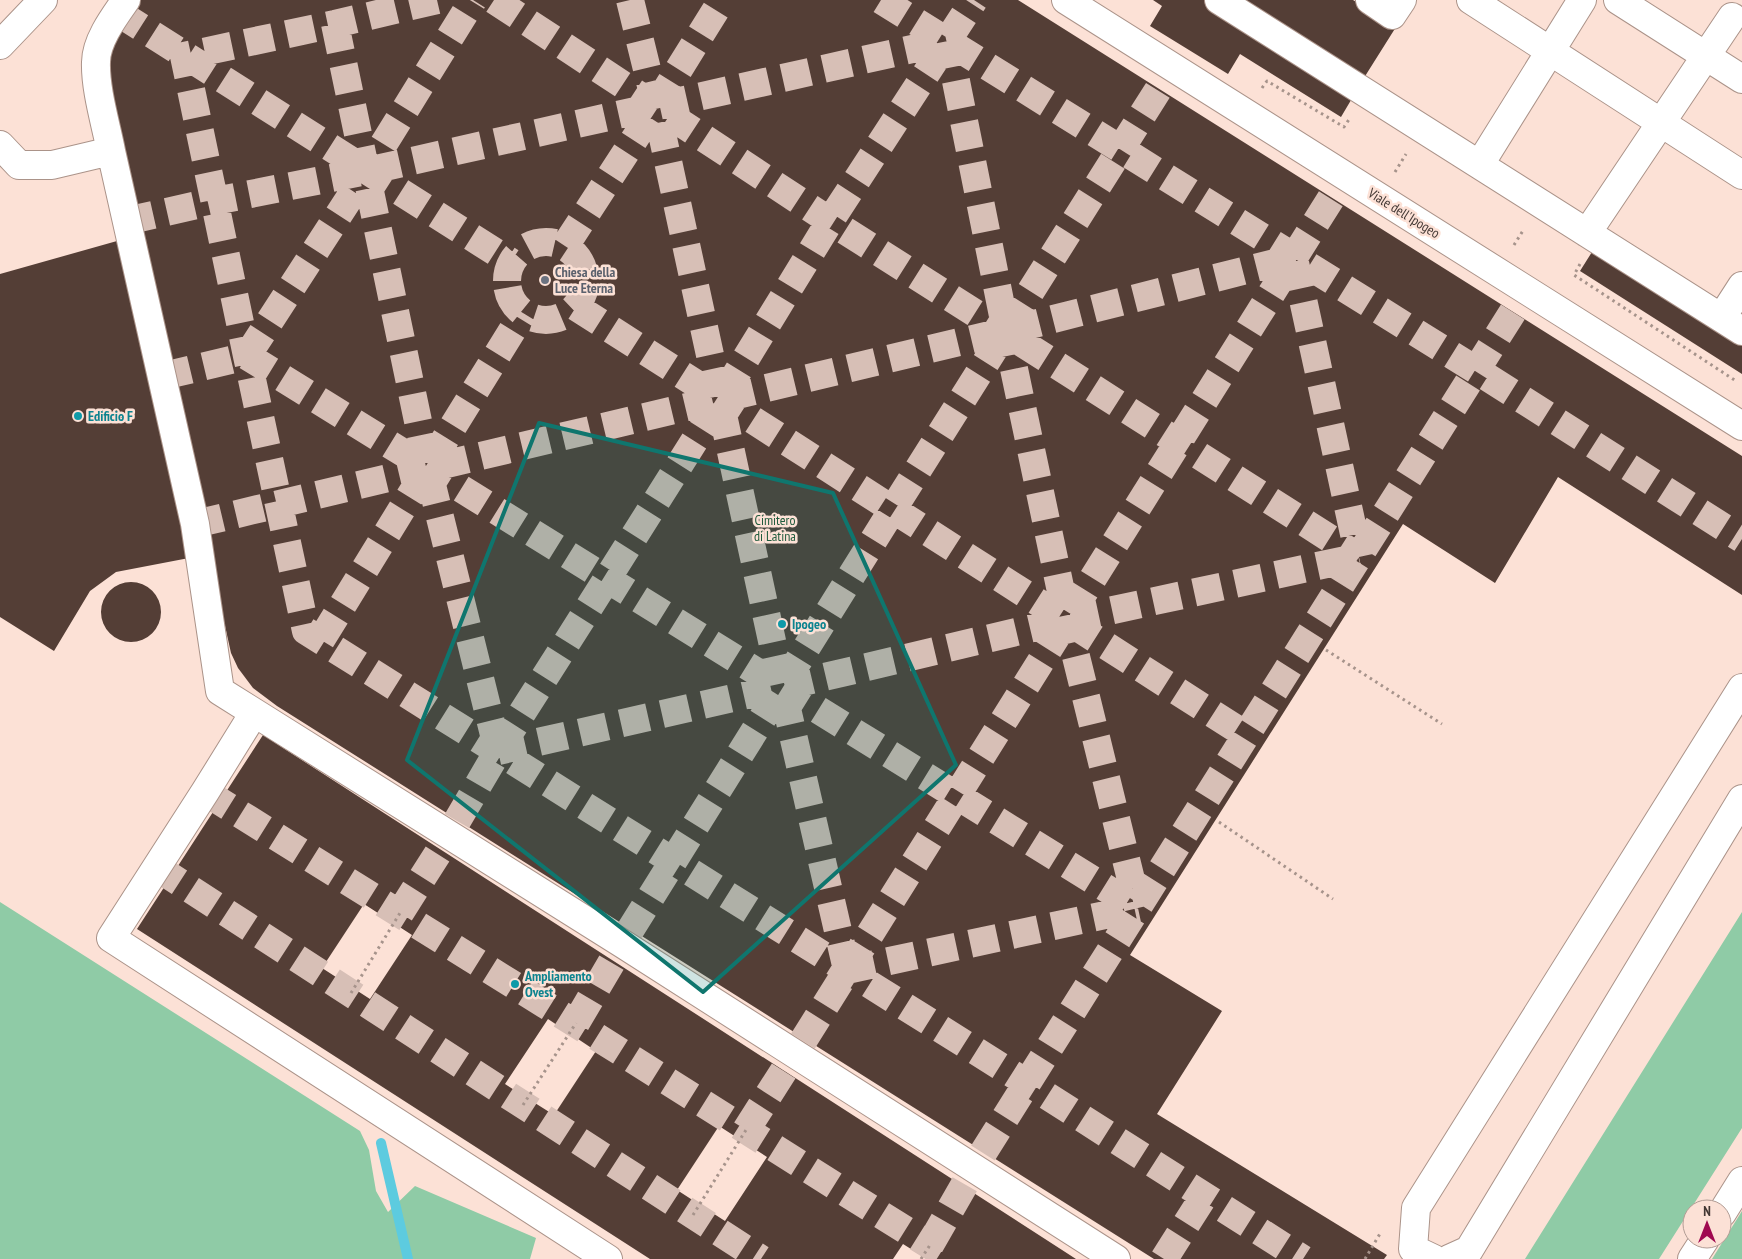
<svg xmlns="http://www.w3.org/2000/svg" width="1742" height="1259" font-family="'PT Sans Narrow',sans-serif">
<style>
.green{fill:#8fcba6}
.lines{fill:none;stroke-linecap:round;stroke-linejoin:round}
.stream{stroke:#5dcbdf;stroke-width:10}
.building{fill:#543e36;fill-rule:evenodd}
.minor-tunnel{stroke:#d7bfb6;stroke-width:28;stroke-dasharray:28 14;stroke-linecap:butt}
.minor-casing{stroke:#ab9389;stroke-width:30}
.path{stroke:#a6938b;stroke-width:3;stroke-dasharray:2.5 4;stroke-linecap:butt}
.minor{stroke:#fff;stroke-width:28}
.marked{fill:#0f766e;fill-opacity:0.2;stroke:#0f766e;stroke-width:4;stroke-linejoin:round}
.worship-dot{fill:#6b7280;stroke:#fce1d6;stroke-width:2}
.culture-dot{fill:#0f9aa8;stroke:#fce1d6;stroke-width:2}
.labels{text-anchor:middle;stroke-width:5;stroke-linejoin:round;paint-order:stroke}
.street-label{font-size:14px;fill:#433834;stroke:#fce1d6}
.worship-label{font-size:14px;font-weight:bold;fill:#5b616d;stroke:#fce1d6;text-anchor:start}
.culture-label{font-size:14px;font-weight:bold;fill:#0d838f;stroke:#fce1d6;text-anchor:start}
.park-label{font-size:14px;fill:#205b3d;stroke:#fce1d6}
</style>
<rect width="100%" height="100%" fill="#fce1d6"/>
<path class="green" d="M 0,902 L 360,1131 L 369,1150 L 376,1191 L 388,1212 L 415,1186 L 536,1238 L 530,1259 L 0,1259 Z
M 1742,912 L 1742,1128 L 1659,1259 L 1525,1259 Z
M 1742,1211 L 1742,1259 L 1712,1259 Z"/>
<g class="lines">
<path class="stream" d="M 381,1143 L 408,1259"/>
</g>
<path class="building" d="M 136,0 L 1018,0 L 1742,456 L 1742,595 L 1558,477 L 1495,583 L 1403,524 L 1130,955 L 1222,1011 L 1157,1114 L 1387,1255 L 1384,1259 L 1154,1259 L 277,706 L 253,688 L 238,668 L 231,653 L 104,77 L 104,58 Z
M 1153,0 L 1210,0 L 1357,90 L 1341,117 L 1240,54 L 1228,74 L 1150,26 L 1162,6 Z
M 1232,0 L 1353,0 L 1396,27 L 1362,81 Z
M 117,241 L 189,558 L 116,572 L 90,591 L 54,651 L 0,617 L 0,274 Z
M 1597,244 L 1742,335 L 1742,374 L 1580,271 Z
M101 612a30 30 0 1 1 60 0a30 30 0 1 1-60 0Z
M 263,735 L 1076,1259 L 927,1259 L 903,1244 L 893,1259 L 650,1259 L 137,929 ZM 364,904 L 412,935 L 370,999 L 322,968 ZM 548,1019 L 596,1051 L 554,1115 L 505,1084 ZM 719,1126 L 767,1157 L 725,1221 L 677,1190 Z"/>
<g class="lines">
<path class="minor-tunnel" d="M 437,0 L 335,24 L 184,56 L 247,356 L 306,631 L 1027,1083 L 1303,1259
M 494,0 L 830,221 L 1359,557
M 630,0 L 656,106 L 782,687 L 847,970
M 881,0 L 1476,370 L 1742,539
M 117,12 L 511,262
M 335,24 L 428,469 L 498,751
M 126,221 L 215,201 L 367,171 L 948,41 L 1006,331 L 1067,620 L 1138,908
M507 281a39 39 0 1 1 78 0a39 39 0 1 1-78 0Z
M 565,246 L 656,106 L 722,0
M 576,307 L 1246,735
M 247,356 L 1138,908
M 247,356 L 367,171 L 473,0
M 163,376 L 247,356
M 195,524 L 1006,331 L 1294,258 L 1359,557
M 321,640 L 523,313
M 498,751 L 782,687 L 1067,620 L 1359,557
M 205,792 L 952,1259
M 457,821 L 498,751 L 721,399 L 830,221 L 974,0
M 156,867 L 761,1259
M 400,913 L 440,850
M 629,932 L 893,509 L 1172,68
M 847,970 L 1138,908
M 576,1023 L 613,960
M 803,1041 L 1345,176
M 746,1130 L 785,1069
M 983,1153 L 1526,291
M 930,1245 L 966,1182
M 1164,1259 L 1204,1196"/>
<g class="minor-casing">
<path id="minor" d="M 1066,0 L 1742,426
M 1219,0 L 1742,331
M 1370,0 L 1392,15 L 1402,0
M 1471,0 L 1742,175
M 1618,0 L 1742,79
M 0,45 L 43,0
M 0,145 L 19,165 L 52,165 L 111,151 C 106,125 95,89 96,62 C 96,41 114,17 126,0
M 111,151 L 195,524 L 220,691 L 623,944 L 1116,1259
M 1480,164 L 1582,0
M 1587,233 L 1732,17
M 1722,317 L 1742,286
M 254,713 L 205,792 L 111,938 L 608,1259
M 1722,1213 L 1742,1181
M 1434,1259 L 1413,1249 L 1416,1208 L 1742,688
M 1449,1259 L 1469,1250 L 1742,799
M 1692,1259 L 1705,1239"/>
</g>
<path class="path" d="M 1262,88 L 1267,81 L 1344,127 L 1350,118
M 1395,172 L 1406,154
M 1514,245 L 1524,229
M 1580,264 L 1574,275 L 1736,381
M 1326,650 L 1442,724
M 1219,822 L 1333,899
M 351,993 L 400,913
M 523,1105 L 576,1023
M 693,1215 L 746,1130
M 921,1259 L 930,1245
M 1365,1259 L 1381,1232"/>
<use href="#minor" class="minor"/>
</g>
<path class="marked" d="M 539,423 L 833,493 L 956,765 L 703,992 L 407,760 Z"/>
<circle class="worship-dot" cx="545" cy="280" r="5"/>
<g class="culture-dot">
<circle cx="78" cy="416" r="5"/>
<circle cx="782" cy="624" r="5"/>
<circle cx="515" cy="984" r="5"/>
</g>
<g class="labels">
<g class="street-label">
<text transform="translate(1404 213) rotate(32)" y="5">Viale dell'Ipogeo</text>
</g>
<g class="worship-label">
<text x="555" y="277">Chiesa della<tspan x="555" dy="16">Luce Eterna</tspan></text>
</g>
<g class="culture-label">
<text x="88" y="421">Edificio F</text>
<text x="792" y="629">Ipogeo</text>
<text x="525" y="981">Ampliamento<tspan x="525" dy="16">Ovest</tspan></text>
</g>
<g class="park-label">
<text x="775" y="525">Cimitero<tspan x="775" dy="16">di Latina</tspan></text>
</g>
</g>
<g transform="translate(1707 1224)"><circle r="24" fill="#fce1d6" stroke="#b29d95"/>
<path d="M0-4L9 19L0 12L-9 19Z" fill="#a00950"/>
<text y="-8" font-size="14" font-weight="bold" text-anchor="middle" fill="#433834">N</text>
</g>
</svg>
